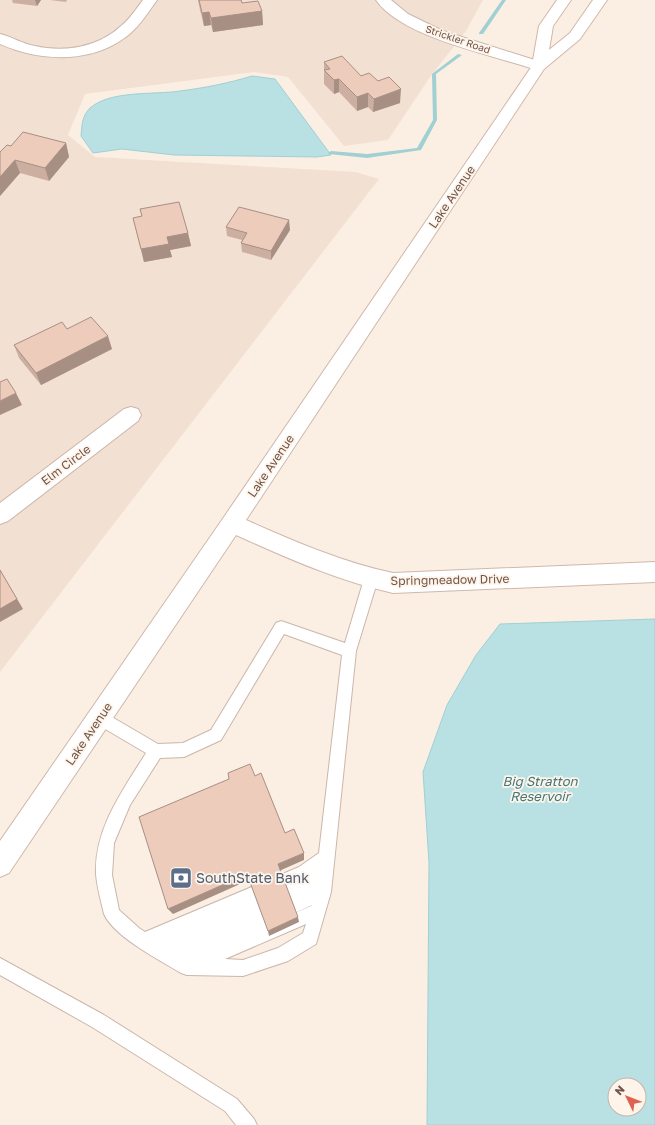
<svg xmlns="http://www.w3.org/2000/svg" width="655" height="1125" font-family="'Golos Text',sans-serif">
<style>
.residential{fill:#f2e0d2}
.water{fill:#b9e0e3;stroke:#a0d0d4;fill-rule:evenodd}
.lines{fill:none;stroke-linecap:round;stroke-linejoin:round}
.stream{fill:#a0d0d4;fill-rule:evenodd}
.lane-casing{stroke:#cbb6aa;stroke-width:2}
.street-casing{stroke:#cbb6aa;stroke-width:2}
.secondary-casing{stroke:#d0b8ab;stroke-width:2}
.lane{fill:#fff;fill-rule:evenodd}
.street{fill:#fff;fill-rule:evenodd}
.secondary{fill:#fff;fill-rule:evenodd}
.wall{fill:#cdafa2}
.shaded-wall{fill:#a78f84}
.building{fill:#eeccbc;stroke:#a78f84}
.labels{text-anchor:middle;stroke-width:3.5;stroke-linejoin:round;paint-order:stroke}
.far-street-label{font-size:10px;fill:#71554b;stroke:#fef4e9}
.street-label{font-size:12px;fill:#71554b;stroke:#fef4e9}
.water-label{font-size:13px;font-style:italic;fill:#43787c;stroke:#fef4e9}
.near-service-label{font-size:14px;fill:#4e5e75;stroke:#fef4e9;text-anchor:start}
</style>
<rect width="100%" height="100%" fill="#fbefe3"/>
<path class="residential" d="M 0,0 L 483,0 L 466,31 L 430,77 L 388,140 L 344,146 L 288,77 L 254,72 L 85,94 L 68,135 L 95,157 L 356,172 L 379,179 L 0,672 Z"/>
<path class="water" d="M 252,76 L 275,79 L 331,155 L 317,157 L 174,155 L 122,149 L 93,153 L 81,136 C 82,125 82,116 90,108 C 111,90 153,95 180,91 C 204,88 229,83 252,76 Z
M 655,619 L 655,1125 L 427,1125 L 429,862 L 423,772 L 447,705 L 476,655 L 500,624 ZM 615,1085 L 639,1085 L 639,1109 L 615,1109 Z"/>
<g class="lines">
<path class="stream" d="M 502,0 L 506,0 L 483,34 L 479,34 L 479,33 Z
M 458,54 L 462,55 L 436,74 L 437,120 L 421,150 L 367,158 L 329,154 L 328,153 L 331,151 L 367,154 L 417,148 L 433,120 L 432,74 Z"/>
<g class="lane-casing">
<path id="lane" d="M 371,573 L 376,575 L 378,579 L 356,651 L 331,892 L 316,944 L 288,961 L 243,976 L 187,975 L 181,973 C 160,960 114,937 104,914 C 101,901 97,887 96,874 C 94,829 123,790 146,753 L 95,723 L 93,718 L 95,713 L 100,711 L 105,713 L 158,744 L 183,743 L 211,730 L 276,623 L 281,621 L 345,643 L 364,579 L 366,575 ZM 284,634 L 342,655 L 319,853 L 299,867 L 145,932 L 139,928 L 119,910 L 112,875 L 114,843 L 130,805 L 160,758 L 184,757 L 221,740 ZM 312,905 L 311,906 L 284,918 ZM 306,924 L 303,933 L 278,948 L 243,960 L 225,959 Z
M 0,958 L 104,1015 L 237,1099 L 254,1119 L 257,1125 L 236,1125 L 225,1111 L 92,1027 L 0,975 Z"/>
</g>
<g class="street-casing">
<path id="street" d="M 143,0 L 157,0 C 147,14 137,30 123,39 C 87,64 38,61 0,44 L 0,34 C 12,37 23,44 35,46 C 64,53 99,47 121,26 C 130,19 136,9 143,0 Z
M 376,0 L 391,0 L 408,14 L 443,31 L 544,63 L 546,66 L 544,69 L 539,70 L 534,69 C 492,55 401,37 376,0 Z
M 131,407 L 138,409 L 141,415 L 138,421 L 8,521 L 0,524 L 0,503 L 124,409 Z"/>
</g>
<g class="secondary-casing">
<path id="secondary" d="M 557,0 L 571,0 L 553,26 L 549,50 L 570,33 L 593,0 L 607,0 L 580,39 L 544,69 L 246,520 C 294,541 341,562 393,573 L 655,562 L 655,582 L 393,593 C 338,581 287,558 236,535 L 9,873 L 0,877 L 0,841 L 224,517 L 532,66 L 539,26 Z"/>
</g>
<use href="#lane" class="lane"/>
<use href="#street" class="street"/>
<use href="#secondary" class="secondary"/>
</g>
<path class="wall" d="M 12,0 L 41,0 L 37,6 L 13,3 Z
M 50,0 L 67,0 L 66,2 Z
M 198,0 L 241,0 L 242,3 L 262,11 L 263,25 L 213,32 L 211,25 L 204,26 L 200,10 Z
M 324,62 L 361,76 L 400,103 L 373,112 L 368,107 L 357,111 L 339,92 L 334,94 L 324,84 Z
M 66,143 L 69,157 L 49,181 L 20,173 L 0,196 L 0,152 L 11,146 Z
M 140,209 L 188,233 L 191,246 L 170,250 L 172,257 L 144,262 L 133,218 L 142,216 Z
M 226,227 L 290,230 L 271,260 L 242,252 L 241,243 L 242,240 L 227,236 Z
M 67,329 L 112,349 L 41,385 L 19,358 L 14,345 Z"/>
<path class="shaded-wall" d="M 35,0 L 41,0 L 37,6 Z
M 262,11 L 263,25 L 213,32 L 211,18 Z
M 209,12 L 211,25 L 204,26 L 202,13 Z
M 339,79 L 339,92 L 334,94 L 334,80 Z
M 401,89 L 400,103 L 373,112 L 374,99 Z
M 368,93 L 368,107 L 357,111 L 357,97 Z
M 66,143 L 69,157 L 49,181 L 45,168 Z
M 15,160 L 20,173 L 0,196 L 0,177 Z
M 289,220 L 290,230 L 271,260 L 271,251 Z
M 188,233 L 191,246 L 170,250 L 172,257 L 144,262 L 141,249 L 167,237 Z
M 108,336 L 112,349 L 41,385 L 36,373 Z
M 16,393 L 22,405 L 0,415 L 0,401 Z
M 0,570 L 23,609 L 0,622 Z
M 304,853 L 304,860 L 279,871 L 278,864 Z
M 247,874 L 249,880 L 173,914 L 168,909 Z
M 298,917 L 299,922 L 269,936 L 268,931 Z"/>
<path class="building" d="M 199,0 L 241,0 L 242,3 L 258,1 L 262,11 L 211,18 L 209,12 L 202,13 Z
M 342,56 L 361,76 L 369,73 L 378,81 L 389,77 L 401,89 L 374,99 L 368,93 L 357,97 L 339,79 L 334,80 L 324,70 L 330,69 L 324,62 Z
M 23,132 L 66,143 L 45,168 L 15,160 L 0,177 L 0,152 L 7,145 L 11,146 Z
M 179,202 L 188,233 L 167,237 L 169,244 L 141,249 L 133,218 L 142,216 L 140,209 Z
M 239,207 L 289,220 L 271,251 L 241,243 L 247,233 L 226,227 Z
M 91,317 L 108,336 L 36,373 L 14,345 L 62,322 L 67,329 Z
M 7,379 L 16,393 L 0,401 L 0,382 Z
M 0,570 L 17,599 L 0,609 Z
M 250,764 L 255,776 L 261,773 L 285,833 L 294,829 L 304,853 L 278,864 L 298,917 L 268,931 L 247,874 L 168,909 L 139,817 L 229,779 L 228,773 Z"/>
<defs>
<g id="bank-square" transform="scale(1.15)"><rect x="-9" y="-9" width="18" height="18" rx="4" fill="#5c6f8a" stroke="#fef4e9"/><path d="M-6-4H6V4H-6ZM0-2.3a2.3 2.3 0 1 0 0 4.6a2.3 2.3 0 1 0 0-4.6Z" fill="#fff"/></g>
</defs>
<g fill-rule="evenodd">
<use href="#bank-square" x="181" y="878"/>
</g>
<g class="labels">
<g class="far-street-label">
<text transform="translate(458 39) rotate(19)" y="4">Strickler Road</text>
</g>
<g class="street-label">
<text transform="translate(452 197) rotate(-56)" y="4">Lake Avenue</text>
<text transform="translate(66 465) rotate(-37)" y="4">Elm Circle</text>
<text transform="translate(271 466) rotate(-56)" y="4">Lake Avenue</text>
<text transform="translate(450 580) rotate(-1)" y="4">Springmeadow Drive</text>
<text transform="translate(89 734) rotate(-56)" y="4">Lake Avenue</text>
</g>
<g class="water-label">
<text x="540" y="786">Big Stratton<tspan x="540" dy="15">Reservoir</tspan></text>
</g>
<g class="near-service-label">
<text x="196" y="883">SouthState Bank</text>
</g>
</g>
<g transform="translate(627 1097) rotate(313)"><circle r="19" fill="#fef4e9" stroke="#c6b4aa"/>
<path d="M0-3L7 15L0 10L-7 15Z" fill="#dd624f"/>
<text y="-6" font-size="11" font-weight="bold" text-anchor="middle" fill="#71554b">N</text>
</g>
</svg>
